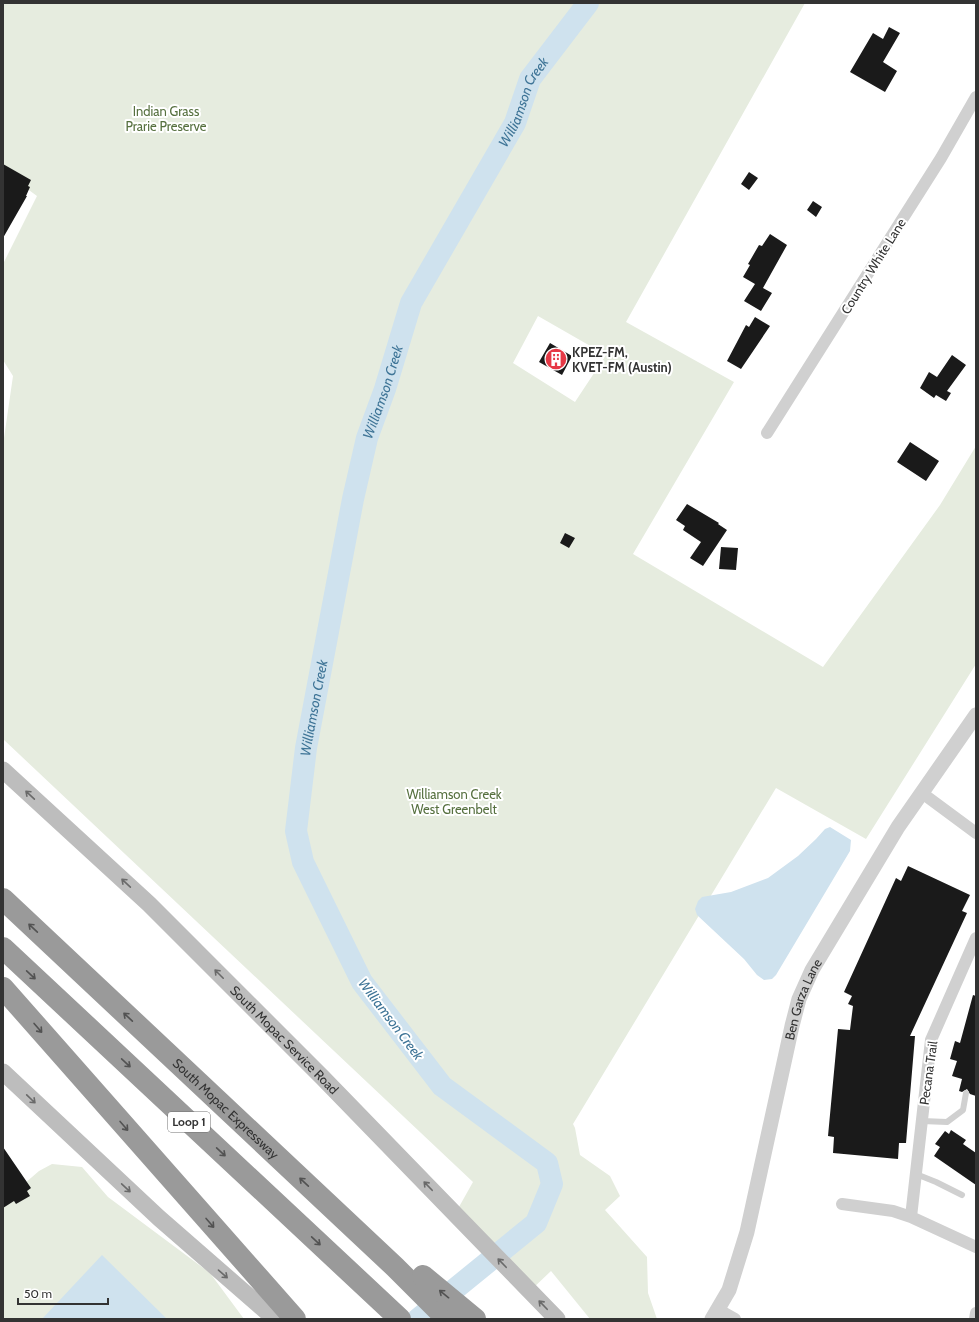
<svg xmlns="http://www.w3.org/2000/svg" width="979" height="1322" font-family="Cabin,sans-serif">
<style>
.green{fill:#e6ecdf;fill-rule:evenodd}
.water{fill:#cfe2ee}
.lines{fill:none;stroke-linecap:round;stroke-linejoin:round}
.river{stroke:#cfe2ee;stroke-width:22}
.building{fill:#1a1a1a}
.service{stroke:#d0d0d0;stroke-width:6}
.minor{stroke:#d0d0d0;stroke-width:12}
.tertiary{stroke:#d0d0d0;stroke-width:15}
.secondary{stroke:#bdbdbd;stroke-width:17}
.motorway{stroke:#9a9a9a;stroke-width:22}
.oneway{stroke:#6a6a6a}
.oneway2{stroke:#525252}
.labels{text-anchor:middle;stroke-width:4;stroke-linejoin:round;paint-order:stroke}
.shield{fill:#fff;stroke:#707070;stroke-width:1}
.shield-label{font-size:12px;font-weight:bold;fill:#333}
.park-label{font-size:13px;fill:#56703f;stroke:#fff}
.street-label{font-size:13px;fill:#333;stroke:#fff}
.poi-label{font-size:13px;font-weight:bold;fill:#333;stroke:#fff;text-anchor:start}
.water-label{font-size:14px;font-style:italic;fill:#3f7597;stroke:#fff}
</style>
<rect width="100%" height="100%" fill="#fff"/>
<path class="green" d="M 3,3 L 805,3 L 626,322 L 734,382 L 633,554 L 823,667 L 940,505 L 976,446 L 976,664 L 866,839 L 776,788 L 573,1124 L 575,1128 L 580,1155 L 610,1176 L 620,1196 L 605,1210 L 647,1257 L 648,1293 L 657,1319 L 590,1319 L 551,1271 L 530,1291 L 455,1214 L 473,1182 L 3,739 L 3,445 L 13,376 L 3,360 L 3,264 L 37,196 L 3,171 ZM 538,316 L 606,355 L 575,402 L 513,363 Z
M 52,1164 L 82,1167 L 108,1197 L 210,1273 L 244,1319 L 3,1319 L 3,1202 L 39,1171 Z"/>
<path class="water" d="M 830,827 L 851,840 L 850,851 L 776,975 L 772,979 L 764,980 L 757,975 L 744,959 L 697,915 L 695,909 L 698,901 L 702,897 L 731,892 L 768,878 L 798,856 L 816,839 L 825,829 Z
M 102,1255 L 167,1319 L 42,1319 Z"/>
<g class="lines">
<path class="river" id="s1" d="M 418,1319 L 536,1223 L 552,1184 L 547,1163 L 442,1086 L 362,982 L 303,862 L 296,831 L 306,748 L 353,499 L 367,438 L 385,389 L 411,303 L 515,123 L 530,79 L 588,3"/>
</g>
<path class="building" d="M 889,27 L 900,33 L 883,62 L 897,71 L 885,92 L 850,72 L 873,33 L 883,39 Z
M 3,164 L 31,180 L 28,186 L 30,187 L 26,196 L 27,196 L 3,238 Z
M 749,172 L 758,178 L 749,190 L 741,184 Z
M 813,201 L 822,207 L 816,217 L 807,210 Z
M 770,234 L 787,245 L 763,288 L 772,293 L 761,311 L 744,301 L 755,284 L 743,277 L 750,265 L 748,264 L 759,245 L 762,246 Z
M 755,317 L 770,326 L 741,369 L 727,361 L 746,325 L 749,327 Z
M 550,343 L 572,356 L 562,375 L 539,362 Z
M 952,355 L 966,365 L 947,391 L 951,393 L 946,401 L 936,395 L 934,398 L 920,388 L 929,372 L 937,377 Z
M 910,442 L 939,461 L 926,481 L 897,462 Z
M 687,504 L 719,523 L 718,524 L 727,530 L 703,566 L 690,558 L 701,542 L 683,530 L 685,526 L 676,520 Z
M 565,533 L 575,538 L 569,548 L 560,543 Z
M 721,547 L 738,548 L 736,570 L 719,569 Z
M 908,866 L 970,895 L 962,911 L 967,913 L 910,1036 L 915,1036 L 906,1143 L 899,1143 L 898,1159 L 833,1153 L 834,1137 L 828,1136 L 838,1029 L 850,1030 L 853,1006 L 848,1004 L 852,996 L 844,992 L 896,878 L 901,881 Z
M 973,995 L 976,996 L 976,1096 L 970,1094 L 967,1089 L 962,1092 L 959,1091 L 962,1079 L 952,1076 L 957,1061 L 950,1059 L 955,1041 L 960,1043 Z
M 951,1130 L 966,1140 L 963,1144 L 976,1153 L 976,1185 L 934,1156 L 940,1147 L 935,1144 L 945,1131 L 949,1134 Z
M 3,1147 L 31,1188 L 27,1191 L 30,1196 L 16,1204 L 14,1201 L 3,1208 Z"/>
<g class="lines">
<path class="service" d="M 922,1121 L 947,1122 L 963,1110 L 966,1093
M 916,1174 L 936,1182 L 962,1195"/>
<path class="minor" d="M 767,433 L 941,158 L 976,97
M 922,793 L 976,833
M 842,1204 L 893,1211 L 911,1217 L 976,1247
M 911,1217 L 931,1040 L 976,938
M 719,1310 L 735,1319
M 975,1319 L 976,1313"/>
<path class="tertiary" id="s2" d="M 712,1319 L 729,1290 L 747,1232 L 792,1026 L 799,999 L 812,970 L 898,827 L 976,715"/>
<g class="secondary">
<path id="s3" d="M 3,770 L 149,904 L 323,1078 L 557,1319"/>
<path d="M 3,1072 L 159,1218 L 275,1319"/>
</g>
<g class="motorway">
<path id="s4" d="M 3,899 L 395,1267 L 447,1319"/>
<path d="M 3,948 L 400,1319"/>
<path d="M 3,988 L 295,1319"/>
<path d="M 423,1276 L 475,1319"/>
</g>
</g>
<defs><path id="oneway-shaft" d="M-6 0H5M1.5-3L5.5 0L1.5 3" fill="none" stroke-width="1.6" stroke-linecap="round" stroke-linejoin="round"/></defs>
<g class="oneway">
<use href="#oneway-shaft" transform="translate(30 795) rotate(-137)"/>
<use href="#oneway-shaft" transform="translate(126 883) rotate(-137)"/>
<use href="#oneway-shaft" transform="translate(219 974) rotate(-135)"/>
<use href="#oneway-shaft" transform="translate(31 1099) rotate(44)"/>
<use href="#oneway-shaft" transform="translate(428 1186) rotate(-134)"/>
<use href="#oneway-shaft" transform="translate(126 1188) rotate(43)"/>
<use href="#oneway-shaft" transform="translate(502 1263) rotate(-134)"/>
<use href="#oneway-shaft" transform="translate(223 1274) rotate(41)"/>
<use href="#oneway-shaft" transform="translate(543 1305) rotate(-134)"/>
</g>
<g class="oneway2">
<use href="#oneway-shaft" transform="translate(33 928) rotate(-137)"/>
<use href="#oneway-shaft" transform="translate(31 975) rotate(43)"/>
<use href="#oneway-shaft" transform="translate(128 1017) rotate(-137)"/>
<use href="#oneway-shaft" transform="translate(38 1028) rotate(49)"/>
<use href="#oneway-shaft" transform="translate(126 1063) rotate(43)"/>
<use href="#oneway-shaft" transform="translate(124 1126) rotate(49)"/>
<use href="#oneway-shaft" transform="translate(221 1152) rotate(43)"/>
<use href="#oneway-shaft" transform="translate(304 1182) rotate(-137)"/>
<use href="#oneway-shaft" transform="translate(210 1223) rotate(49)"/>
<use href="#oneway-shaft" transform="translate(316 1241) rotate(43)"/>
<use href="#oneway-shaft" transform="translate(444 1294) rotate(-141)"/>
</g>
<defs>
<g id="building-disc" transform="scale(1.15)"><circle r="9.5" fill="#e63946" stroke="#fff"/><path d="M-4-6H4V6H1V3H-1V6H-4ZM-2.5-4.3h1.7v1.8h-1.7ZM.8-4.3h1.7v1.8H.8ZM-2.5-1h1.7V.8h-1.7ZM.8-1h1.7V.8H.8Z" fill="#fff"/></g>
</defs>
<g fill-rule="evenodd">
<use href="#building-disc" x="556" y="359"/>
</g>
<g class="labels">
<rect class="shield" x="168" y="1112" width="42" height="20" rx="3"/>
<g class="shield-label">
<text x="189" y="1126">Loop 1</text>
</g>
<g class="park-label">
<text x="166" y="116">Indian Grass<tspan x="166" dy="15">Prarie Preserve</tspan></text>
<text x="454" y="799">Williamson Creek<tspan x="454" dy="15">West Greenbelt</tspan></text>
</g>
<g class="street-label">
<text transform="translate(873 266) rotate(-58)" y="5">Country White Lane</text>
<text dy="5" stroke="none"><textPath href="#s2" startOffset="334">Ben Garza Lane</textPath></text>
<text dy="5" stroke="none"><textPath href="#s3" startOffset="390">South Mopac Service Road</textPath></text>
<text transform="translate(928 1073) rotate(-82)" y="5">Pecana Trail</text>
<text dy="5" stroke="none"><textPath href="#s4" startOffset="306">South Mopac Expressway</textPath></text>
</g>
<g class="poi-label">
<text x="572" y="357">KPEZ-FM,<tspan x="572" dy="15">KVET-FM (Austin)</tspan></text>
</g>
<g class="water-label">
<text dy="5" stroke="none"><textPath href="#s1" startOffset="1415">Williamson Creek</textPath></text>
<text dy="5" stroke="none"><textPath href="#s1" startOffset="1091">Williamson Creek</textPath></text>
<text dy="5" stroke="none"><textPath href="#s1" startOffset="767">Williamson Creek</textPath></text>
<text transform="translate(391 1019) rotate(53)" y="5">Williamson Creek</text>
</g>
</g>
<rect width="979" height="1322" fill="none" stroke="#333333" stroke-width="8"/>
<path d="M18 1298v6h90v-6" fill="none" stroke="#333333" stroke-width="2"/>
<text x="24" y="1298" font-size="12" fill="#333333" stroke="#ffffff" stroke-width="3" paint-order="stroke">50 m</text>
</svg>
